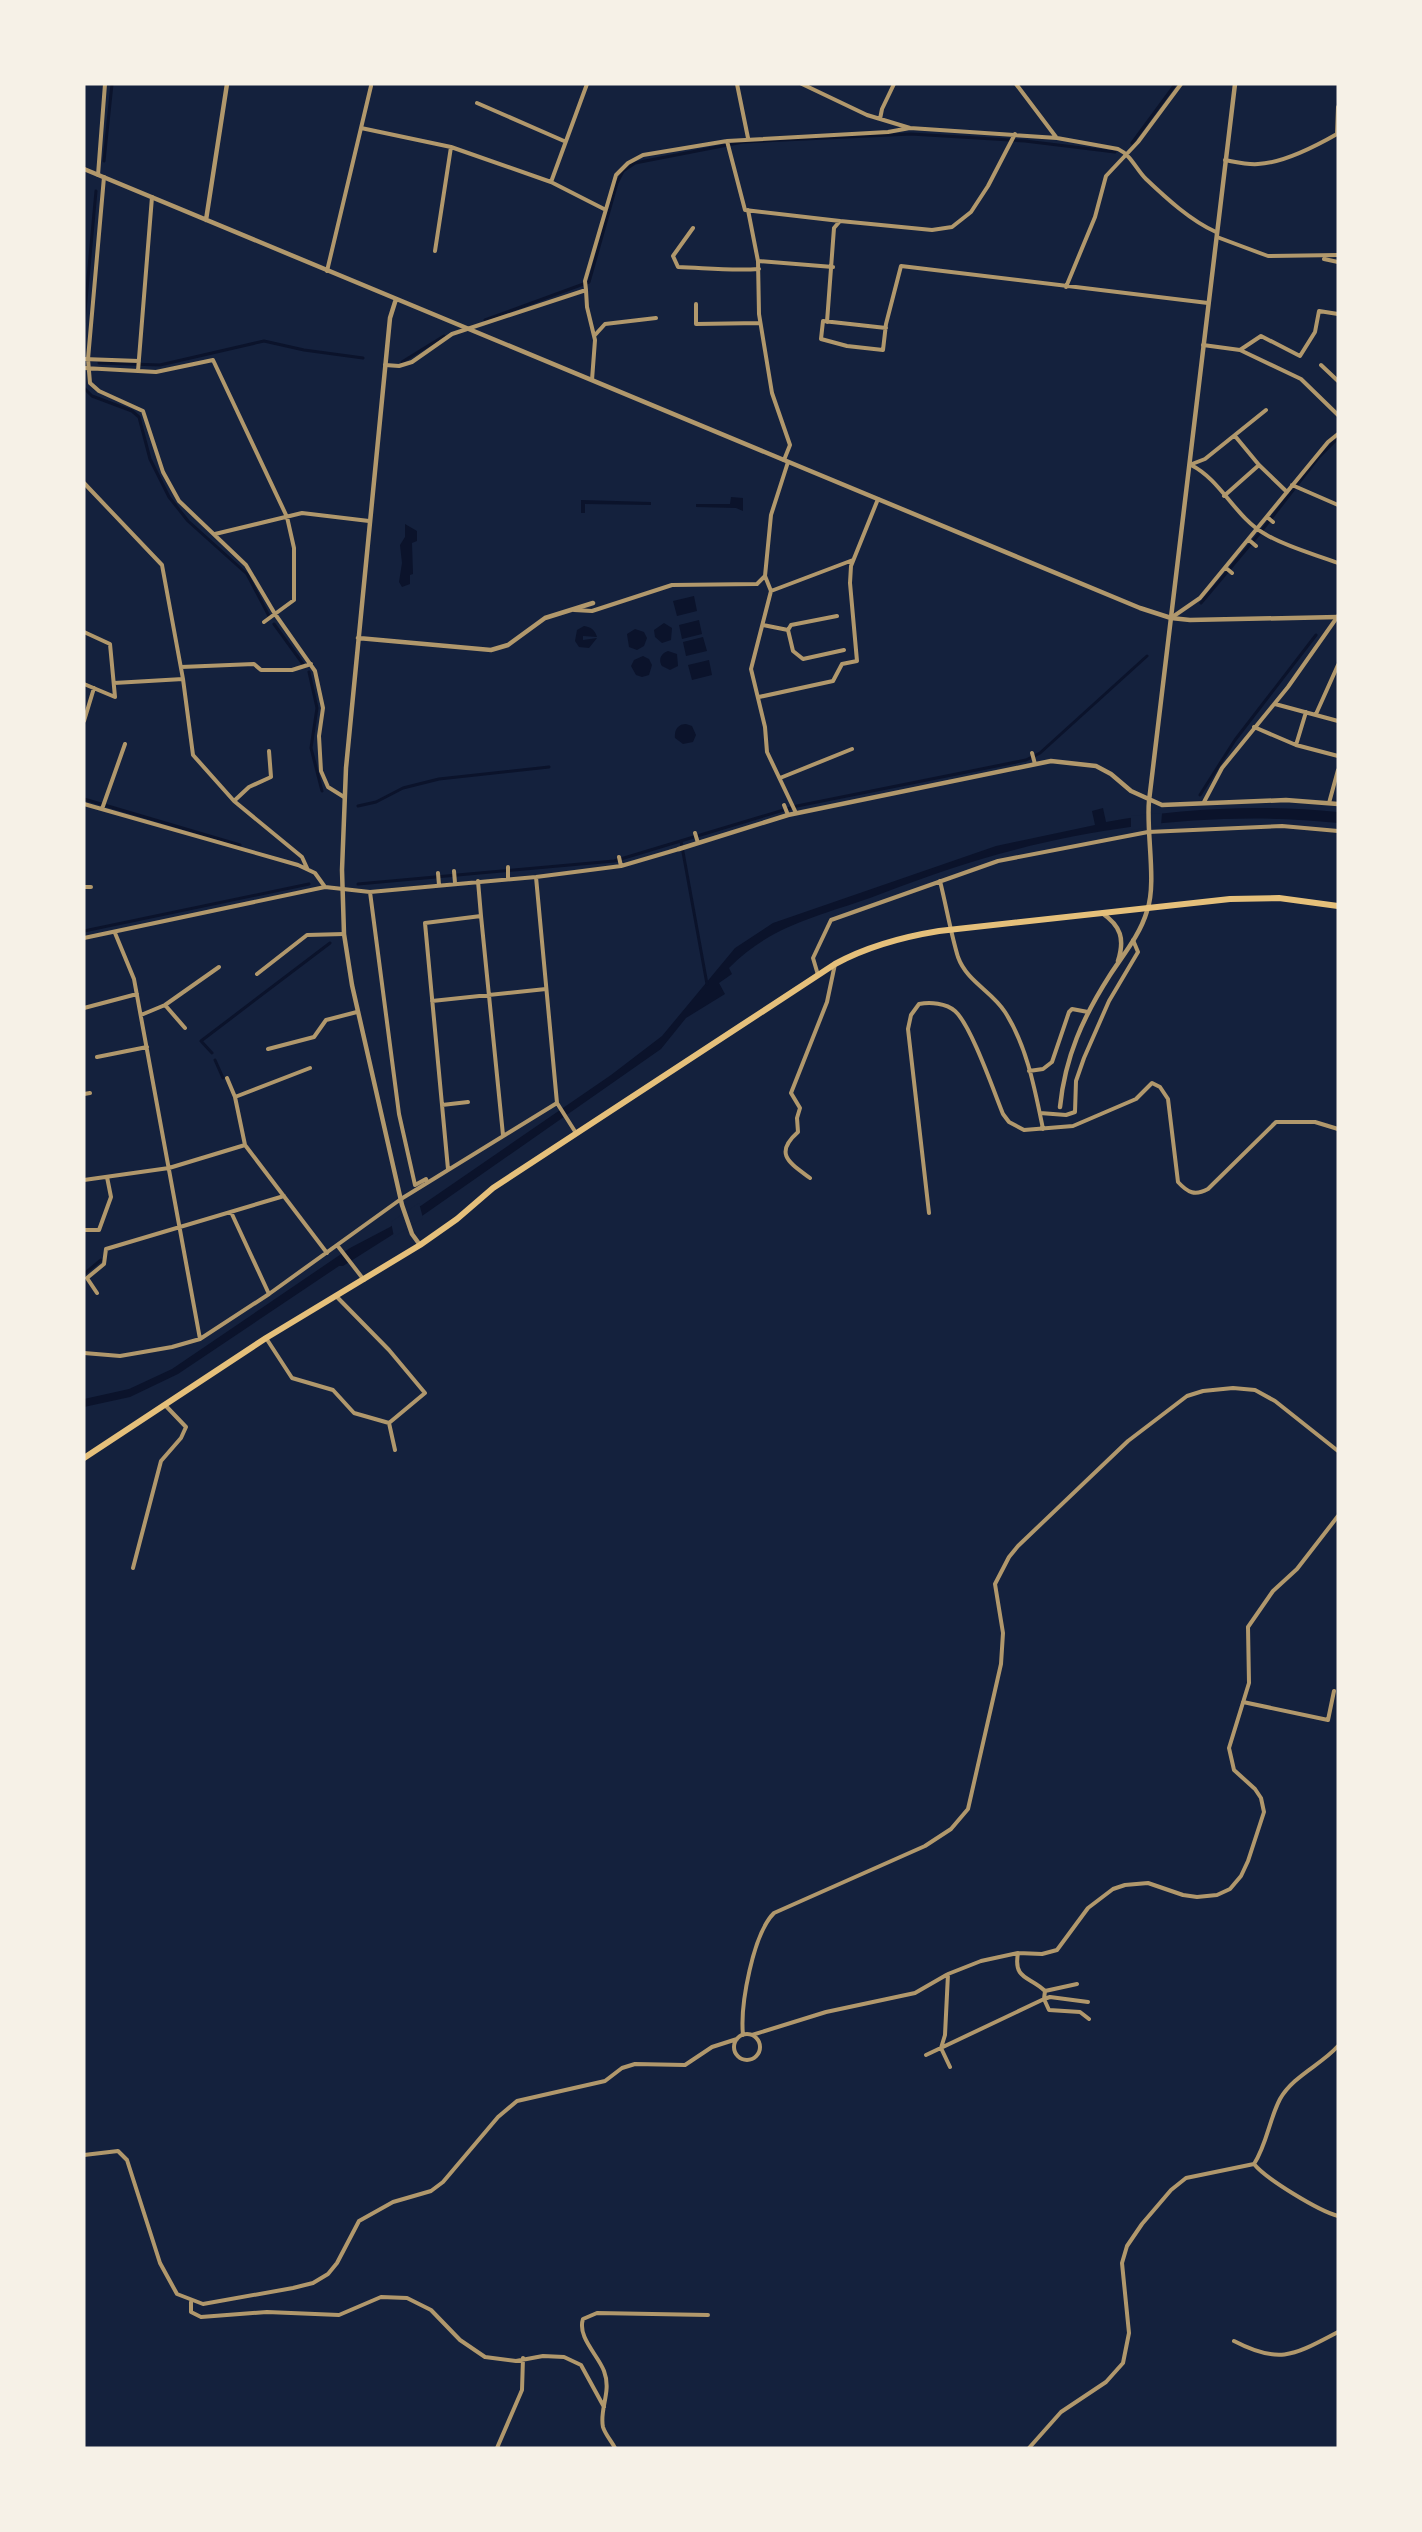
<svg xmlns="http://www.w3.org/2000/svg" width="1422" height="2532" font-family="'Public Sans',sans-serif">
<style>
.water{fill:#0b132b}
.pier{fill:#14213d}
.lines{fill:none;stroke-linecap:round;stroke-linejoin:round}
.stream{stroke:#0b132b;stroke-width:3}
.minor{stroke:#b1986c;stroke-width:4}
.tertiary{stroke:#b1986c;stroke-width:4.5}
.primary{stroke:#e5c07b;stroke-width:6}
</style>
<rect width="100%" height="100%" fill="#14213d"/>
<path class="water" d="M 731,497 L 743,498 L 743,511 L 736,508 L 696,507 L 696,504 L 730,504 Z
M 581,500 L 651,502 L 651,505 L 585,504 L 585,513 L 581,513 Z
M 405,524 L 417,531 L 417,541 L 412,543 L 413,574 L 410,575 L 410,584 L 402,587 L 399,582 L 402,563 L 400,545 L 405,537 Z
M 694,596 L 697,611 L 677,616 L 673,601 Z
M 699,620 L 702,634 L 682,639 L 679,625 Z
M 664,623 L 672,628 L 671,640 L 662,643 L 655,637 L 654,630 Z
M 584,626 C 591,627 595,630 597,637 L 583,636 L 583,640 L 597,638 L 589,648 L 579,647 L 575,641 L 577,630 Z
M 635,629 L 644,632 L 647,638 L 644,646 L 637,650 L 629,647 L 627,634 Z
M 703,637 L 707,651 L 686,656 L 683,642 Z
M 668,651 L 677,654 L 678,666 L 670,670 L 662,666 C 658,660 661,653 668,651 Z
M 643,656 L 649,659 L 652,665 L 649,675 L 642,677 L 636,675 L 631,666 L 634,660 Z
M 709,660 L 712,675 L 692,680 L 688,665 Z
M 686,724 L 692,726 L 696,735 L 693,742 L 683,744 L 675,738 C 674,730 678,724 686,724 Z
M 1103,808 L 1106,822 C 1181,808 1262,804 1338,812 L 1338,823 C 1227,811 1107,824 999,854 C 955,866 912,882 870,898 C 816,917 770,926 729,968 L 732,974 L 719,983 L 725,994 L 686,1018 L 661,1049 L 422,1216 L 343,1266 L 339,1266 L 178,1374 L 130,1397 L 84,1407 L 84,1399 L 129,1389 L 172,1369 L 350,1248 L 390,1227 L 611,1075 L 662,1036 L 735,948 L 773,923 L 996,846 L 1095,825 L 1092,811 Z"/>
<path class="pier" d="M 1162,813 L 1161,826 L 1131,830 L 1131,816 Z
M 419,1203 L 423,1218 L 394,1237 L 391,1222 Z"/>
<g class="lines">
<path class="stream" d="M 1132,143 L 1174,86
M 104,161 L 112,84
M 485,320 L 589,282 L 617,183 L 623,171 L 635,163 L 743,142 L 911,134 L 1025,141 L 1115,152
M 84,322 L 96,191
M 402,362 L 444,336
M 99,363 L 160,365 L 264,341 L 304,350 L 363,358
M 84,388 L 92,396 L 132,411 L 139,417 L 150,459 L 169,497 L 188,521 L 247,574 L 269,616
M 1201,603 L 1259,534 L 1318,458 L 1338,438
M 274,624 L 303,664
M 309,672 L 317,708 L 311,748 L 322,791
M 1200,795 L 1235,740 L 1316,635
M 84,799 L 240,845
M 358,806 L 376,802 L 403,788 L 439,779 L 549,767
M 681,841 L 707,984
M 358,884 L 614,861 L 797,806 L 1026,760 L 1040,753 L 1147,656
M 84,931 L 309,884
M 212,1053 L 201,1041 L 330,943
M 215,1060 L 223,1078
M 84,1274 L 101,1260"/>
<path class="minor" d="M 737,84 L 748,138
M 802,84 L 867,115 L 910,128 L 1057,138 L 1118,149 C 1131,155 1136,169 1146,179 C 1166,198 1191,221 1216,232
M 1016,84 L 1056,137
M 477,103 L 564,141
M 880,119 L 882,109 L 894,84
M 361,128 L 451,147 L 551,182 L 604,209
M 727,141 L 745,210 L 840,221
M 1225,160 C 1236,162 1248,165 1258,164 C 1284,163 1316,146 1337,134 L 1338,107
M 98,175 L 105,84
M 104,177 L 88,359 L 90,383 L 99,391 L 143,411 L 163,472 L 179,501 L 246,565 L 275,614 L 315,671 L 323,708 L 319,736 L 321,771 L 328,787 L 344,797
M 551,182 L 587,84
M 748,210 L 758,261 L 759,314 L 772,393 L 790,445 L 784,460
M 693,228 L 673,256 L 678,267 C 706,268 731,271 759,269
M 1217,237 L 1268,256 L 1338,255
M 435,251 L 451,147
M 1324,259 L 1338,262
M 758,261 L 833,267
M 327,271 L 371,86
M 1066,287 L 1095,217 L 1106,176 L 1138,142 L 1181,84
M 586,290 L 587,307 L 595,340 L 592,380
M 696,304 L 696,324 L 760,323
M 827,322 L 834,228 L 840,221 L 932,230 L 952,227 L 971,212 L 988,186 L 1015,134
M 886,328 L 823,321 L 821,339 L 847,346 L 883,350 L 886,324 L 901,266 L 1208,303
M 595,335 L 605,324 L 656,318
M 1203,345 L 1240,350 L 1261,336 L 1300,356 L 1315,332 L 1319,311 L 1338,314
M 1240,350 L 1301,379 L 1338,415
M 84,359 L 139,361
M 385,365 L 399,366 L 412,362 L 452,334 L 586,290 L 585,281 L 616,175 L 628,163 L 643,155 L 727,141 L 888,132 L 910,128
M 1321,365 L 1338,381
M 84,368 L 156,372 L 213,360 L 287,517 L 294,548 L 294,600 L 264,622
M 138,371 L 152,197
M 1235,436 L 1259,465 L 1287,492
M 1192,464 L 1205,459 L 1266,410
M 1191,465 C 1221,480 1235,517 1265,534 C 1286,547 1314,554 1338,563
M 84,483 L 162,565 L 183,679 L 193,755 L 234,801 L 302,857 L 307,868
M 1292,485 L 1338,505
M 1224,496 L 1259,465
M 1267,517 L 1273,522
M 215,534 L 302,513 L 369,521
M 1249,540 L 1256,546
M 1226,568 L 1232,573
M 765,576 L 771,591
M 574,610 L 592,611 L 672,585 L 757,584 L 765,576 L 771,515 L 788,462
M 1171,618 L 1200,598 L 1328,442 L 1338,434
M 763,625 L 788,630 L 793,651 L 803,659 L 844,650
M 788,630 L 791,625 L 837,616
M 84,632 L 110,644 L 115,697 L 84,684
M 181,667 L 254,664 L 261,670 L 292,670 L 311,664
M 114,683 L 183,679
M 759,697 L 833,681 L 842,664 L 857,661 L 850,583 L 851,566 L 878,499
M 1275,704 L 1338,721
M 1316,714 L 1338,665
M 84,721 L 94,688
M 1254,727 L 1296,745 L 1338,756
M 1296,745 L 1306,712
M 1032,753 L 1035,764
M 780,778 L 852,749
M 234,801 L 249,787 L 271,777 L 269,751
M 1204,802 L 1222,768 L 1288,687 L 1338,616
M 1329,803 L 1338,770
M 84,804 L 298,865 L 315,873 L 325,887
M 784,805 L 788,815
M 102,809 L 125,744
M 796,813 L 767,752 L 765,727 L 751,669 L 771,591 L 853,560
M 695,833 L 698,843
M 619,857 L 621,866
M 508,867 L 508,878
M 454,871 L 455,883
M 438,873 L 439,885
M 536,877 L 557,1103 L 576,1133
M 940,881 C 946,905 951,934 958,957 C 967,982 992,991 1005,1012 C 1027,1046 1035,1090 1043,1129
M 84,887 L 91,887
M 370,892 L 399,1114 L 415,1185 L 426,1179 L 427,1183
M 481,916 L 503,1135
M 115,933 L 134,979 L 200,1339
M 84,938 L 325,887 L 370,892 L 536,877 L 621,866 L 679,849
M 257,974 L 307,935 L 344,934
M 818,975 L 813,958 L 831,920 L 998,861 L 1148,832 L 1282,826 L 1338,831
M 432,1001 L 546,989
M 165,1005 L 185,1028
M 84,1008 L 137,994
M 141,1015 L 165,1005 L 219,967
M 268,1049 L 314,1037 L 326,1020 L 357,1012
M 97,1057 L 147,1047
M 1029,1071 L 1043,1069 L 1052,1062 L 1069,1012 L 1072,1009 L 1088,1012
M 227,1078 L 235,1097 L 245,1145
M 84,1094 L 90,1093
M 235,1097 L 310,1068
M 442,1105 L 468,1102
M 1040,1113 L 1066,1115 L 1075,1112 L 1076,1081 L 1084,1058 L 1109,1001 L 1138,952 L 1133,940
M 448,1169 L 425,923 L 481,916 L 478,881
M 810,1178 C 790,1163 773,1154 798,1132 L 797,1118 L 800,1108 L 791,1093 L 827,1002 L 835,964
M 84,1180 L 169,1168 L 245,1145 L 327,1253
M 231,1212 L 269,1294
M 929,1213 L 908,1029 L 911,1015 L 919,1004 C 930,1002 946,1003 955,1011 C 971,1025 994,1092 1003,1114 L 1009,1122 L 1024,1130 L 1073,1126 L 1136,1099 L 1152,1083 L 1160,1087 L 1168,1099 L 1178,1182 C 1188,1193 1195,1196 1208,1189 L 1276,1122 L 1315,1122 L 1338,1129
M 84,1230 L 99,1230 L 111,1197 L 107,1177
M 337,1245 L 364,1280
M 97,1293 L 87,1278 L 104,1264 L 106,1249 L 284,1196
M 337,1297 L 389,1350 L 425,1393 L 389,1423 L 395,1450
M 266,1338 L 292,1378 L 333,1390 L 354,1413 L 389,1423
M 84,1353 L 120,1356 L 172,1347 L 200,1339 L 269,1294 L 401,1199 L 557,1103
M 133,1568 L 161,1461 L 181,1438 L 186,1427 L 165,1405
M 1243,1702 L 1328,1720 L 1334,1691
M 1018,1953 C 1013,1980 1030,1976 1045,1991
M 948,1974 L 945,2035 L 941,2048 L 950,2067
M 1077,1984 L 1045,1991 L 1044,1999 L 1050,1997 L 1088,2002
M734 2047a13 13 0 1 1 26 0a13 13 0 1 1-26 0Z
M 743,2035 C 740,2005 753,1934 774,1913 L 925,1846 L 951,1829 L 968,1809 L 1001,1664 L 1003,1633 L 995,1584 L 1009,1557 L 1018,1546 L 1128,1441 L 1187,1396 L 1203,1391 L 1233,1388 L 1255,1390 L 1275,1401 L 1338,1451
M 752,2035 L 826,2012 L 915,1993 L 948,1974 L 981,1961 L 1018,1953 L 1042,1954 L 1057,1950 L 1088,1908 L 1113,1889 L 1125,1885 L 1148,1883 L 1183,1895 L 1197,1897 L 1217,1895 L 1230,1889 L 1241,1876 L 1248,1861 L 1264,1812 L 1261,1798 L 1255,1789 L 1234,1770 L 1229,1748 L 1249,1683 L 1248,1627 L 1273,1591 L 1297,1569 L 1338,1516
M 926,2055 L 1044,1999 L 1049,2010 L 1080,2012 L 1089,2019
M 84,2155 L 118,2151 L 127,2160 L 160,2263 L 177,2294 L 203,2304 L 293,2288 L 313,2283 L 328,2274 L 337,2263 L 359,2221 L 393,2202 L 431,2191 L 443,2182 L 498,2117 L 517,2101 L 605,2081 L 622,2068 L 635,2064 L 685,2065 L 712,2047 L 737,2039
M 1254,2164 C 1266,2179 1319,2211 1338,2216
M 191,2302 L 191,2312 L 201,2317 L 267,2312 L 339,2315 L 381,2297 L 407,2298 L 431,2310 L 460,2340 L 485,2357 L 516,2361 L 543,2356 L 564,2357 L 581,2365 L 604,2407
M 1234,2341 C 1280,2365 1294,2355 1338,2332
M 497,2448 L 522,2390 L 523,2358
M 615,2448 C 612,2442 605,2434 603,2427 C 599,2409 612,2392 604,2371 C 598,2355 577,2337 583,2319 L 597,2313 L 708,2315
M 1029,2448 L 1061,2412 L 1106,2382 L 1123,2363 L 1129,2333 L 1122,2263 L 1127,2246 L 1142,2224 L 1171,2190 L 1186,2178 L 1254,2164 C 1267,2144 1269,2120 1280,2099 C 1293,2076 1321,2065 1338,2046"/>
<path class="tertiary" d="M 84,169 L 1140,608 L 1171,618 L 1190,620 L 1338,617
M 206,220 L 227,84
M 396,299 L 390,318 L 346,768 L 342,870 L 344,934 L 352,985 L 402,1205 L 412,1234 L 420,1245
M 358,638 L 491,650 L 508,645 L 545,618 L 593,603
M 679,849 L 788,815 L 1051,761 L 1096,766 L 1111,774 L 1131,791 L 1162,805 L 1286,800 L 1338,804
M 1102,913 C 1121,926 1125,939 1118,961
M 1060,1107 C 1065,1057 1083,1017 1110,975 C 1123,955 1140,935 1147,911 C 1157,883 1146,833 1149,801 L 1235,84"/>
<path class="primary" d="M 84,1458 L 266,1338 L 420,1245 L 457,1219 L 493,1188 L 835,964 C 868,946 902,937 939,931 L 1230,899 L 1279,898 L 1338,906"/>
</g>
<rect width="1422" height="2532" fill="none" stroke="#f6f1e7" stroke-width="171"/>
</svg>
